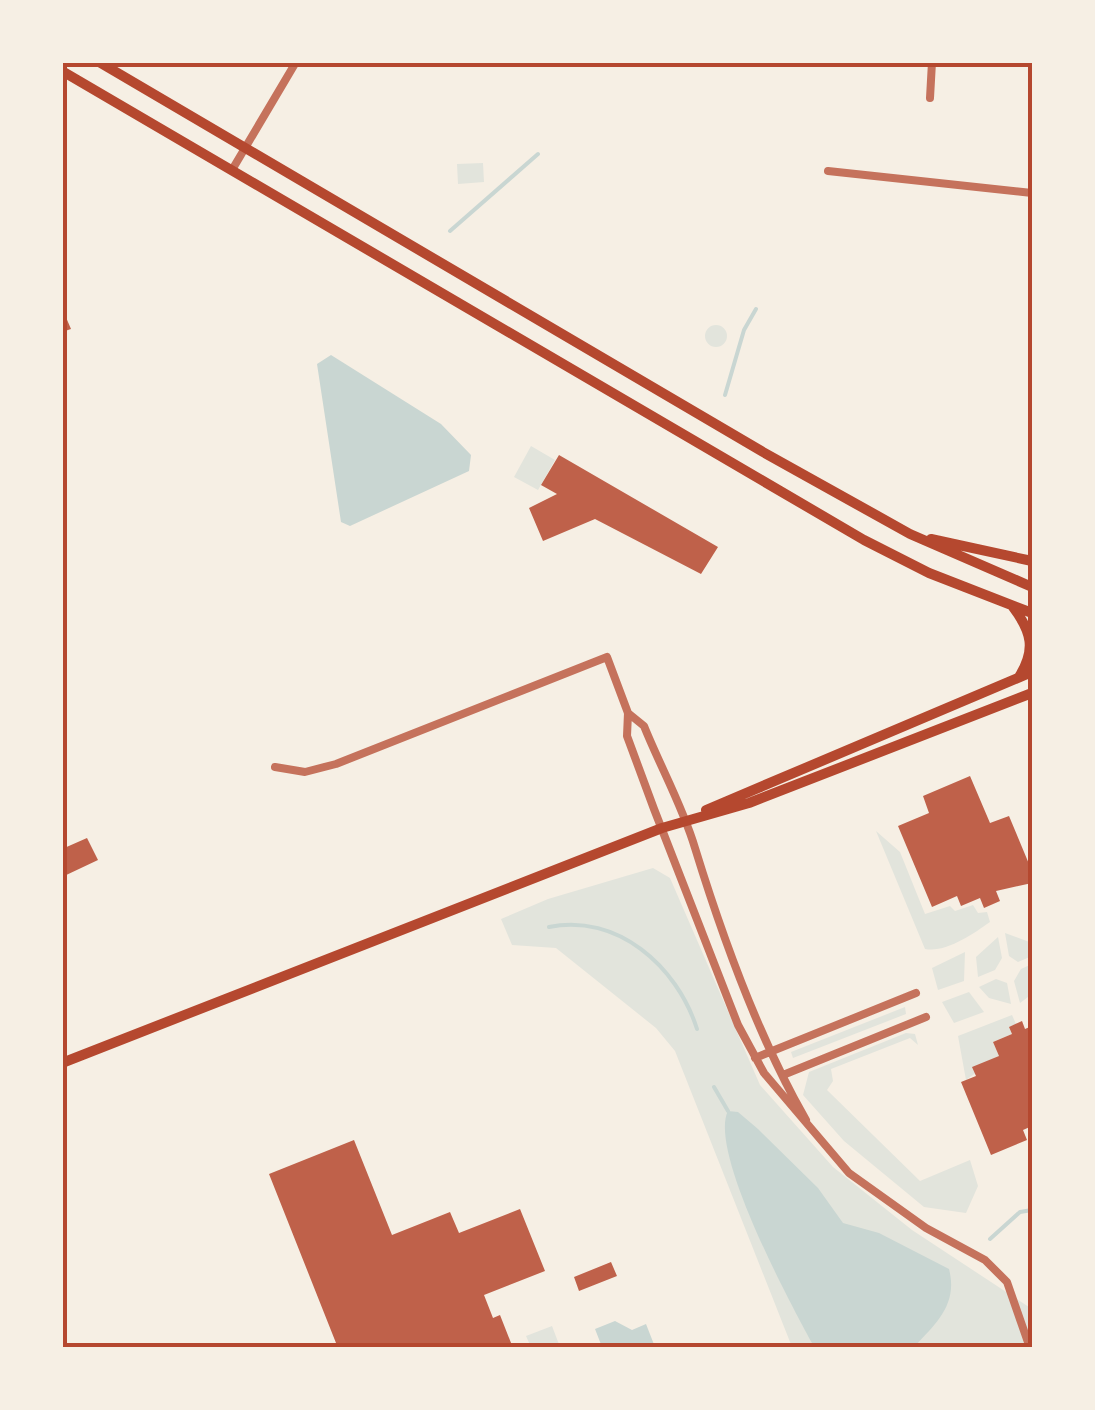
<svg xmlns="http://www.w3.org/2000/svg" width="1095" height="1410" font-family="Mulish,sans-serif">
<style>
.green{fill:#e2e4dc}
.water{fill:#c9d6d2}
.lines{fill:none;stroke-linecap:round;stroke-linejoin:round}
.stream{stroke:#c9d6d2;stroke-width:4}
.building{fill:#bf614a}
.minor{stroke:#c5725c;stroke-width:8}
.secondary{stroke:#b5482f;stroke-width:10}
.neatline{fill:none;stroke:#b5482f;stroke-width:4}
</style>
<rect width="100%" height="100%" fill="#f6efe4"/>
<path class="green" d="M 483,163 L 484,182 L 458,184 L 457,164 Z
M705 336a11 11 0 1 1 22 0a11 11 0 1 1-22 0Z
M 531,446 L 555,460 L 538,490 L 514,477 Z
M 876,831 L 900,852 L 925,914 L 950,906 L 955,911 L 973,905 L 978,913 L 987,912 L 990,922 C 973,934 946,953 925,949 Z
M 653,868 L 670,878 L 760,1085 L 833,1167 L 912,1230 L 1032,1309 L 1032,1347 L 792,1347 L 675,1051 L 656,1028 L 556,948 L 512,945 L 501,919 L 548,899 Z
M 1005,933 L 1032,943 L 1032,956 L 1018,962 L 1009,956 Z
M 998,937 L 1002,958 L 995,970 L 978,977 L 976,957 Z
M 965,952 L 964,981 L 938,990 L 932,968 Z
M 1032,964 L 1032,994 L 1020,1003 L 1014,981 L 1021,969 Z
M 996,979 L 1007,983 L 1011,1004 L 989,998 L 979,987 Z
M 969,992 L 984,1012 L 954,1023 L 942,1002 Z
M 905,1007 L 906,1014 L 793,1058 L 791,1052 Z
M 1012,1015 L 1016,1024 L 1009,1027 L 1012,1034 L 993,1042 L 999,1056 L 966,1080 L 958,1036 Z
M 906,1033 L 915,1034 L 918,1045 L 910,1038 L 831,1069 L 833,1081 L 827,1090 L 920,1181 L 970,1160 L 978,1186 L 966,1213 L 924,1207 L 844,1141 L 803,1095 L 809,1072 Z
M 552,1326 L 560,1347 L 531,1347 L 526,1336 Z"/>
<path class="water" d="M 331,355 L 441,424 L 471,455 L 469,471 L 350,526 L 341,522 L 317,364 Z
M 728,1111 L 738,1112 L 758,1129 L 818,1188 L 843,1223 L 879,1233 L 949,1269 C 958,1304 937,1323 914,1347 L 816,1348 L 812,1343 C 790,1303 708,1150 728,1111 Z
M 615,1321 L 632,1330 L 646,1324 L 655,1347 L 602,1347 L 595,1329 Z"/>
<g class="lines">
<path class="stream" d="M 450,231 L 538,154
M 725,395 L 744,330 L 756,309
M 549,927 C 617,913 677,966 697,1029
M 714,1087 L 728,1111
M 990,1239 L 1020,1212 L 1032,1210"/>
</g>
<path class="building" d="M 62,308 L 71,329 L 62,332 Z
M 559,455 L 718,547 L 701,574 L 595,519 L 543,541 L 529,508 L 557,494 L 541,485 Z
M 970,776 L 990,823 L 1009,816 L 1029,864 L 1032,862 L 1032,883 L 996,891 L 1000,901 L 984,908 L 980,898 L 961,906 L 957,896 L 932,907 L 898,826 L 929,813 L 923,796 Z
M 87,838 L 98,860 L 62,877 L 62,849 Z
M 1022,1021 L 1025,1029 L 1032,1026 L 1032,1126 L 1023,1130 L 1027,1140 L 991,1155 L 961,1082 L 976,1076 L 972,1067 L 999,1056 L 993,1042 L 1012,1034 L 1009,1027 Z
M 354,1140 L 392,1235 L 450,1212 L 459,1233 L 520,1209 L 545,1271 L 484,1295 L 493,1318 L 500,1315 L 513,1348 L 338,1348 L 269,1174 Z
M 611,1262 L 617,1276 L 579,1291 L 574,1277 Z"/>
<g class="lines">
<path class="minor" d="M 930,98 L 932,62
M 232,170 L 296,62
M 828,171 L 1032,193
M 628,713 L 644,726 C 660,766 683,807 695,848 C 723,939 758,1037 806,1120
M 275,767 L 305,772 L 336,764 L 607,657 L 628,713 L 627,736 L 654,809 L 738,1025 L 764,1073 L 849,1173 L 926,1228 L 985,1260 L 1007,1282 L 1030,1348
M 755,1058 L 916,993
M 783,1075 L 926,1017"/>
<path class="secondary" d="M 99,62 L 763,452 L 910,534 L 1032,587
M 62,71 L 864,540 L 929,573 L 1032,613
M 931,539 L 1032,561
M 1013,607 C 1032,632 1036,650 1019,677
M 706,810 L 1032,672
M 62,1063 L 662,828 L 749,803 L 1032,693"/>
</g>
<rect width="1095" height="1410" fill="none" stroke="#f6efe4" stroke-width="130"/>
<rect x="65" y="65" width="965" height="1280" class="neatline"/>
</svg>
